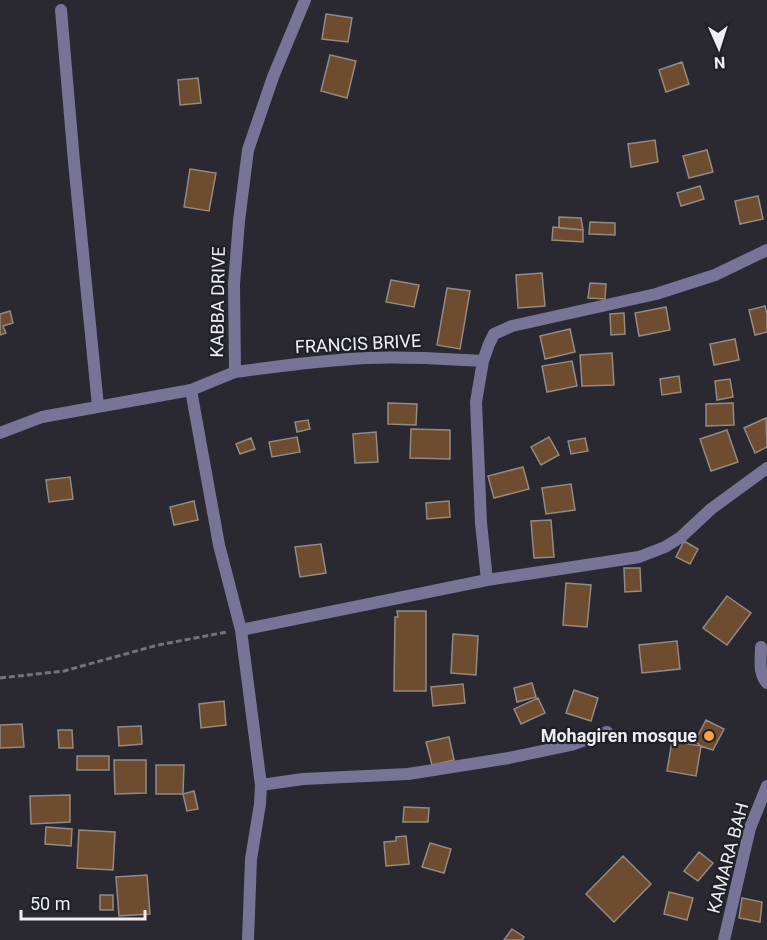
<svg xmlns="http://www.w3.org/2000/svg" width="767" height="940" font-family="Roboto,sans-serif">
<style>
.building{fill:#6d4c2f;stroke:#938a82;stroke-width:1.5}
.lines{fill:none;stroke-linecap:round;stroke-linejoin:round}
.path{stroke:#74737b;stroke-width:3;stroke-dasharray:6 3;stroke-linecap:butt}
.minor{stroke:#787498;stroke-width:12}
.poi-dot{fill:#f8a14b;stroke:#202028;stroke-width:2}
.labels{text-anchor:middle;stroke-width:4.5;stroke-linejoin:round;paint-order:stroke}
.street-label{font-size:18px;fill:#eeedf3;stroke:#202028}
.poi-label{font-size:18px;font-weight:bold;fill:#eeedf3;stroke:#202028;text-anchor:end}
</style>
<rect width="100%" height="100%" fill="#2a2932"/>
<path class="building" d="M 326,14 L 352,18 L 348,42 L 322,39 Z
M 330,55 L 356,61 L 347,98 L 321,91 Z
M 682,62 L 689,84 L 666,92 L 659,70 Z
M 198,78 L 201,103 L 180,105 L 178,80 Z
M 655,140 L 658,162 L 631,167 L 628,144 Z
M 707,150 L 713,172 L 689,178 L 683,156 Z
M 190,169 L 216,173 L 209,211 L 184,207 Z
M 700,186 L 704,199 L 681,206 L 677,193 Z
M 758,196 L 763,219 L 740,224 L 735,201 Z
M 559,217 L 581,218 L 583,230 L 559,228 Z
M 590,222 L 615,223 L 615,235 L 589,234 Z
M 553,227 L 583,230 L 583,242 L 552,240 Z
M 542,273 L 545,306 L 518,308 L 516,275 Z
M 391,280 L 419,285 L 414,307 L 386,302 Z
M 590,283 L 606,284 L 605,299 L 588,298 Z
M 447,288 L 470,291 L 460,349 L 437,345 Z
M 765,306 L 767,314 L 767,332 L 755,335 L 749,310 Z
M 666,307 L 670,330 L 639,336 L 635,313 Z
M 10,311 L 13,323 L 3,326 L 6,333 L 0,335 L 0,314 Z
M 624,313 L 625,334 L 611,335 L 610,314 Z
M 570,329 L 575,352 L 545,359 L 540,336 Z
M 735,339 L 739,360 L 714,365 L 710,344 Z
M 612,353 L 614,385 L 582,386 L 580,355 Z
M 572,361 L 577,386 L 547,392 L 542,366 Z
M 679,376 L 681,392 L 662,395 L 660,379 Z
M 730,379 L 733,397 L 717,400 L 715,381 Z
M 388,403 L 417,404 L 416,425 L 388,424 Z
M 733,403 L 734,425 L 706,426 L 706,404 Z
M 766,418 L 767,447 L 755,453 L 744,428 Z
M 308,420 L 310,429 L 297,432 L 295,422 Z
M 411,429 L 450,430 L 450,459 L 410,458 Z
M 727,430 L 738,462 L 711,471 L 700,439 Z
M 376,432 L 378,462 L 355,463 L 353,434 Z
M 297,437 L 300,452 L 272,457 L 269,442 Z
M 549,437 L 559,455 L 541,465 L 531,447 Z
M 251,438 L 255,449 L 240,454 L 236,444 Z
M 585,438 L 588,451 L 571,454 L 568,441 Z
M 523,467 L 529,489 L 494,498 L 488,476 Z
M 70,477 L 73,499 L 49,502 L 46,480 Z
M 571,484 L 575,510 L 546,514 L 542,488 Z
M 194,501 L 198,520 L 174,525 L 170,507 Z
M 449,501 L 450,517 L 427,519 L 426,503 Z
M 551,520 L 554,557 L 534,558 L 531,521 Z
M 684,541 L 698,549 L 690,564 L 676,557 Z
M 321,544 L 326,573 L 300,577 L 295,547 Z
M 624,568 L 640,568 L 641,591 L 625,592 Z
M 566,583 L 591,585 L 587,627 L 563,625 Z
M 727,596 L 751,613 L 727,645 L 703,628 Z
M 397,611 L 426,611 L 426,691 L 394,691 L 395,617 L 398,617 Z
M 453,634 L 478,636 L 476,675 L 451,673 Z
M 677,641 L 680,669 L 642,673 L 639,645 Z
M 532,683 L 536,697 L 517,702 L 514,688 Z
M 463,684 L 465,703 L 433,706 L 431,687 Z
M 574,690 L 598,698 L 591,721 L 566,713 Z
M 538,698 L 545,713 L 521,724 L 514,709 Z
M 224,701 L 226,725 L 201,728 L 199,704 Z
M 706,720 L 724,729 L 713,750 L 701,746 L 695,741 Z
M 22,724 L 24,747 L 0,748 L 0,725 Z
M 141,726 L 142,744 L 119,746 L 118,727 Z
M 58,730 L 72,730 L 73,748 L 59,748 Z
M 449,737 L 454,760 L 432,765 L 426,742 Z
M 672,741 L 701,746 L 696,776 L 667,771 Z
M 77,756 L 109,756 L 109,770 L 77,770 Z
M 114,760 L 146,760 L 146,793 L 115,794 Z
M 156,765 L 184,765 L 183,794 L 156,794 Z
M 194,791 L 198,809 L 187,811 L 183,794 Z
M 70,795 L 70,822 L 31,824 L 30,796 Z
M 404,807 L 429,808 L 428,822 L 403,822 Z
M 46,827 L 72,829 L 71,846 L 45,844 Z
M 79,830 L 115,832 L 113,870 L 77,868 Z
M 406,836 L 409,864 L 386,866 L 384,842 L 396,841 L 396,837 Z
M 430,843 L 451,849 L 444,873 L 422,867 Z
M 699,852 L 713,863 L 698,881 L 684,871 Z
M 623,856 L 651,884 L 614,922 L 586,894 Z
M 147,875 L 150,914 L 119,916 L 116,877 Z
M 669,892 L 693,898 L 687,920 L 664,914 Z
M 100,895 L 113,895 L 113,910 L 100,910 Z
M 742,898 L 762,902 L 760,922 L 739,918 Z
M 512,929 L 524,937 L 522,940 L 504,940 Z"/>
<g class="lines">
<path class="path" d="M 0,678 L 64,671 L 158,645 L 227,632"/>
<path class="minor" d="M 61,10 L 74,162 L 98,406
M 235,372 C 280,366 323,360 368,358 C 407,356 445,359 483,361
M 191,390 L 219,545 L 241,630 L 261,785 L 260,804 L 251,859 L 248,940
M 0,433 L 42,417 L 191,390 L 235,372 L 234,284 L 239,221 L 248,150 L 273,77 L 305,0
M 487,580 L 481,523 L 476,402 L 483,361 L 489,344 L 494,334 L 512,326 L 656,294 L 715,275 L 767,250
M 241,630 L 487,580 L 639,557 L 665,547 L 681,537 L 711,509 L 767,468
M 761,647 C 761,660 758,673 767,683
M 261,785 L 303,779 L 408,774 L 509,758 L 571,745 L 607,732
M 724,940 L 750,828 L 767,786"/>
</g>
<circle class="poi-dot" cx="709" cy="736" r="6"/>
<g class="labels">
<g class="street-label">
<text transform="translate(218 302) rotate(-89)" y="6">KABBA DRIVE</text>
<text transform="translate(358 344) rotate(-3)" y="6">FRANCIS BRIVE</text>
<text transform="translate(728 858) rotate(-75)" y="6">KAMARA BAH</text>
</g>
<g class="poi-label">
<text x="697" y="742">Mohagiren mosque</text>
</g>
</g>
<g transform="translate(719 48) rotate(177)" stroke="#202028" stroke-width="4.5" paint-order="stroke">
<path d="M0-4.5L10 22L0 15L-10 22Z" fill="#eeedf3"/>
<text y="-9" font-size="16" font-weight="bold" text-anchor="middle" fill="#eeedf3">N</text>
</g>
<path d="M21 910v9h124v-9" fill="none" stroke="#eeedf3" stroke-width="3"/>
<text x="30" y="910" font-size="18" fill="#eeedf3" stroke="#202028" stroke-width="4.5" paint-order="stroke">50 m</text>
</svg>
